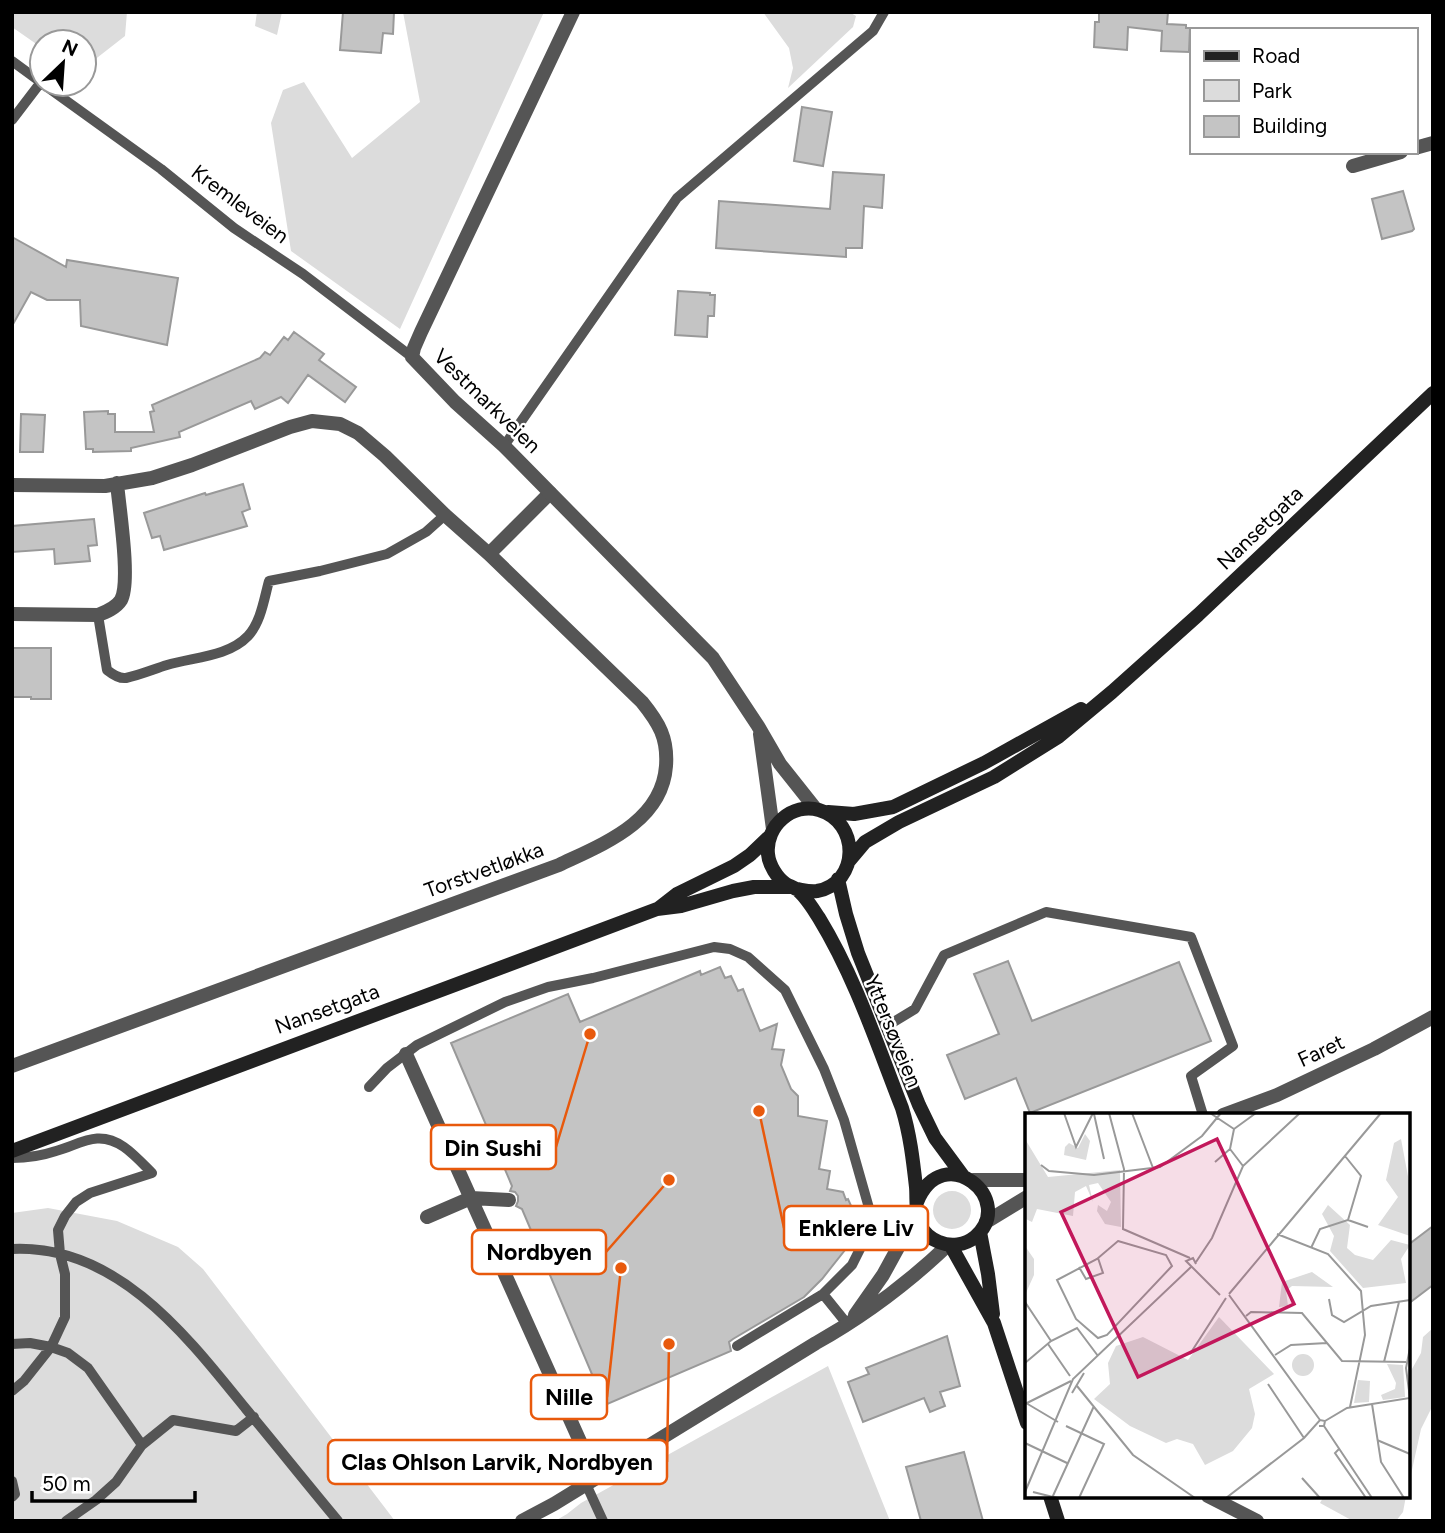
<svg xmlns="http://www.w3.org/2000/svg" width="1445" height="1533" font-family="Figtree,sans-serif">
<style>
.green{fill:#dcdcdc}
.building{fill:#c4c4c4;stroke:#999;stroke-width:2}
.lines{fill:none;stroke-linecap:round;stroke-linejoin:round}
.service{stroke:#555;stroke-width:10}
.pedestrian{stroke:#555;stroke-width:14}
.minor{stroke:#555;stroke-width:14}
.tertiary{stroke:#555;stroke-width:14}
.secondary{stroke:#222;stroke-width:14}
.labels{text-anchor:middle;stroke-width:5;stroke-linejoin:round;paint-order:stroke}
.street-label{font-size:21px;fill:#000;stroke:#fff}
.inset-road{fill:none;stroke:#999;stroke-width:2}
.view{fill:#c2185b;fill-opacity:0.15;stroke:#c2185b;stroke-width:3.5}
.inset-edge{fill:none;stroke:#000;stroke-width:3.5}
.leader{fill:none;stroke:#e8590c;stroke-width:2.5}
.callout-dot{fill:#e8590c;stroke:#fff;stroke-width:2.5}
.callout{fill:#fff;stroke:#e8590c;stroke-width:2.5}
.callout-label{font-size:23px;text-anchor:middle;font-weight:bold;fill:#000}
</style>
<rect width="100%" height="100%" fill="#fff"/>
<path class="green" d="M 12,12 L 127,12 L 125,36 L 84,68 L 84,42 L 42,42 L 42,48 L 12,27 Z
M 257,12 L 282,12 L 277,35 L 255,26 Z
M 403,12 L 544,12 L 400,329 L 291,251 L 271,123 L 283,90 L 304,82 L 352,158 L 420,102 Z
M 763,12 L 849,12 L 856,16 L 853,27 L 788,88 L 793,68 L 789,48 Z
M933 1210a19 19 0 1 1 38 0a19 19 0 1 1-38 0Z
M 48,1208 L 117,1221 L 178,1247 L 203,1269 L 395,1521 L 12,1521 L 12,1213 Z
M 1433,1328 L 1433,1405 L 1421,1429 L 1408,1488 L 1408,1376 L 1421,1353 L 1423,1337 Z
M 828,1366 L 890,1521 L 555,1521 L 567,1514 L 581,1503 Z
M 1324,1496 L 1406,1496 L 1403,1512 L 1396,1521 L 1353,1521 L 1320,1503 Z"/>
<path class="building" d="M 343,12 L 394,12 L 393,34 L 383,33 L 381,53 L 340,50 Z
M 1099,12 L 1168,12 L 1167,24 L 1186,25 L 1186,28 L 1190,28 L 1189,52 L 1161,51 L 1162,31 L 1128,27 L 1127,50 L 1094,47 L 1095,22 L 1099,22 Z
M 802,107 L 832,112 L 823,166 L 794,161 Z
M 833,172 L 884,175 L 882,208 L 864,206 L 862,248 L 846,248 L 846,257 L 716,248 L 719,201 L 830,209 Z
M 1403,191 L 1414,229 L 1412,231 L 1382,239 L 1372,199 Z
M 12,237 L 66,267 L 67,260 L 178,278 L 167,345 L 81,326 L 80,300 L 47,300 L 31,292 L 12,326 Z
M 678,291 L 710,293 L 710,295 L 715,295 L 714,316 L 708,316 L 707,337 L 675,335 Z
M 294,332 L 324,354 L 319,360 L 356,387 L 345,402 L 308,375 L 288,403 L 281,397 L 255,409 L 251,401 L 179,432 L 180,437 L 131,448 L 131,451 L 93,452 L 93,449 L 86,449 L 84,412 L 108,411 L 108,414 L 115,414 L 115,432 L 154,432 L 150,412 L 154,411 L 152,405 L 260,358 L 265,352 L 270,355 L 284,337 L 288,340 Z
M 21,414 L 45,415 L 43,452 L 20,452 Z
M 243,484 L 250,509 L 242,512 L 247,526 L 164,550 L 160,536 L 152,538 L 144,513 L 205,493 L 206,495 Z
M 94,519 L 97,545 L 88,546 L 90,561 L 55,564 L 54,549 L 12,552 L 12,526 Z
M 12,648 L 51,648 L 51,699 L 31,699 L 31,697 L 12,697 Z
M 1008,961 L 1032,1021 L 1179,962 L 1211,1041 L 1030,1113 L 1016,1078 L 965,1099 L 947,1055 L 999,1034 L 974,974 Z
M 720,967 L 725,978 L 731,976 L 738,991 L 743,989 L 760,1031 L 777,1024 L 772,1049 L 784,1050 L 781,1065 L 791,1089 L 798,1096 L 798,1116 L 827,1121 L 819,1169 L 830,1171 L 827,1189 L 843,1192 L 846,1200 L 848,1199 L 858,1221 L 845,1250 L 822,1279 L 804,1297 L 733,1339 L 729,1342 L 731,1351 L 605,1405 L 522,1209 L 516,1206 L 518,1201 L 518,1196 L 515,1192 L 510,1191 L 512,1186 L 451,1043 L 568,994 L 580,1022 L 700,971 L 701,975 Z
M 1433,1226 L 1433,1285 L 1408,1304 L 1408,1245 Z
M 947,1336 L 960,1386 L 940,1392 L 945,1406 L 930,1412 L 924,1398 L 863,1422 L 848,1382 L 869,1374 L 866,1368 Z
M 964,1452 L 983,1521 L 921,1521 L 906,1467 Z"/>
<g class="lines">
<path class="service" d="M 12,61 L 42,83
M 43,84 L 161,169 L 234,228 L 303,274 L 412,357
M 12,120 L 41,82
M 504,446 L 677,198 L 873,31 L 884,12
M 98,615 L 107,670 C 112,674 119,679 126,678 C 140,675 154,669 167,665 C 193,657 228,657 248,636 C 261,622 264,599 269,581 L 320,571 L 387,554 L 426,532 L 445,515
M 887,1026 L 915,1009 L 944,955 L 1046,912 L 1191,937 L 1233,1046 L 1191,1076 L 1203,1115
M 369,1087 L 387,1068 L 417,1045 L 505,1002 L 548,987 L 593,978 L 714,947 L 730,949 L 748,957 L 785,990 L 824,1069 L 844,1120 L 869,1208 L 867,1235 L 852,1265 L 823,1294 L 848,1325
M 12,1158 C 27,1158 41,1156 56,1151 C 81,1144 98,1129 124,1147 C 134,1154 143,1164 152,1173
M 12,1249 C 117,1244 187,1336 246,1409 C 277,1446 307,1484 338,1521
M 12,1344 L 30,1343 L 51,1347 L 68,1353 L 88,1368 L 142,1445
M 737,1346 L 823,1294
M 12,1391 L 24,1381 L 51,1347 L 65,1317 L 65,1274 L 60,1254 L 58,1230 L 65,1216 L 76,1202 L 90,1193 L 152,1173
M 12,1481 L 15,1494 L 12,1497
M 586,1484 L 603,1521
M 66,1521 L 96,1500 L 116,1482 L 142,1445 L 173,1420 L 236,1431 L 254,1417"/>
<path class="pedestrian" d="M 406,1054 L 596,1477
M 427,1217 L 471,1198 L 509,1200"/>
<path class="minor" d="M 1415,148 L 1433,143
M 1353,166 L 1401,152
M 12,485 L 105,486 L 152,478 L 192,465 L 290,427 L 312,421 L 340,424 L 358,433 L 385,456 L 445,515 L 489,554 L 642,702 C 659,723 668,738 666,766 C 662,822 603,844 559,865 L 12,1066
M 489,554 L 550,493
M 12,614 L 98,615 C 106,612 116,608 121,600 C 131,582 119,507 117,483
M 855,1315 L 883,1275 L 917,1213
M 1208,1496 L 1257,1521
M 522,1521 L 554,1504 L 816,1343 C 866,1315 907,1284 948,1245"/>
<path class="tertiary" d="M 573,12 L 421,332 L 414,348 L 412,357 L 455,402 L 504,446 L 713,658 L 758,726 L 780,764 L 815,808
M 760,734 L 773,829
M 1223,1115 L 1277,1095 L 1374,1049 L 1433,1017
M 973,1180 L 1027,1180
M 986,1222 L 1027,1197"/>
<path class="secondary" d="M 828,812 L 854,814 L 893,807 L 984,763 L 1081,709
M 849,861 L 865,842 L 899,822 L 994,777 L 1058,737 L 1112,692 L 1198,615 L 1433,393
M 838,879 L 846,914 L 858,953 L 919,1105 L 935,1138 L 963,1176
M 796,889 C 803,890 810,892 817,891 C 860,883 860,822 819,810 C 793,802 765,826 768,854 C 769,865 777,878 786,884 C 789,886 793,887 796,889 C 805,895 813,909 819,918 C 855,977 877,1044 902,1108 C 910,1134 913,1160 916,1187 C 917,1199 915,1214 920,1225 C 924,1233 931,1239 939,1242 C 951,1247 965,1245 975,1237 C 1018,1200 943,1138 917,1202
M 659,908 L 677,894 L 734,866 L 750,855 L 769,837
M 12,1151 L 657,909 L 681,906 L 733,891 L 754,887 L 791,887
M 980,1232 L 988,1274 L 993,1314
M 951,1246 L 994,1323 L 1027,1423
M 1050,1496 L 1058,1521"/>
</g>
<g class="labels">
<g class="street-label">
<text transform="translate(240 204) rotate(37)" y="7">Kremleveien</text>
<text transform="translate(487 401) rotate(44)" y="7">Vestmarkveien</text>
<text transform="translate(1260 528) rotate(-44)" y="7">Nansetgata</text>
<text transform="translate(484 870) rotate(-20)" y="7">Torstvetløkka</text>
<text transform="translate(327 1009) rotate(-20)" y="7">Nansetgata</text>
<text transform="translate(893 1031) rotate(68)" y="7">Yttersøveien</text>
<text transform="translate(1321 1051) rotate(-25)" y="7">Faret</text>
</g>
</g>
<g transform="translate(1025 1113)">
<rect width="385" height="385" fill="#fff"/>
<path d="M 60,21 L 65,28 L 61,47 L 39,42 L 40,34 L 44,30 L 53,35 ZM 0,26 L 23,64 L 95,57 L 96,114 L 80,111 L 72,98 L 73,92 L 82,98 L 86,89 L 73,70 L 64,72 L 68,89 L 61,73 L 50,79 L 48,103 L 12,96 L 7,109 L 1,106 ZM 376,26 L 385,74 L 385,123 L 353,112 L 373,84 L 361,67 L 369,30 ZM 303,92 L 325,112 L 322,135 L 330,142 L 348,147 L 366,127 L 385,132 L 376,146 L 381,170 L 338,175 L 305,138 L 309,123 L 297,101 ZM 0,133 L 9,146 L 9,162 L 0,182 ZM 287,159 L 308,174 L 267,173 L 261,178 L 263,193 L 254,194 L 257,169 ZM 194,204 L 249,261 L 224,276 L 230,301 L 227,315 L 208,338 L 180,352 L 168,331 L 152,326 L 141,330 L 105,313 L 69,286 L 85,271 L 83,250 L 91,233 L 118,224 L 163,247 ZM267 252a11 11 0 1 1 22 0a11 11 0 1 1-22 0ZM 362,251 L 378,252 L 380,284 L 358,287 L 356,282 L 370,276 L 371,270 ZM 333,267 L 345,268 L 344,289 L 329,290 Z" fill="#dcdcdc"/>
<path class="inset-road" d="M 39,0 L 51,34 L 68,0M 84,0 L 99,56 L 98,116 L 165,145M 107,0 L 128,55M 137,0 L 161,0M 185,0 L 209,16M 69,1 L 79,46M 385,5 L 385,61M 205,36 L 218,53M 190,49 L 205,36 L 209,16 L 231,0M 16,52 L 24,58 L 69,62 L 135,54 L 177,23 L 196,0M 323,107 L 343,114M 252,121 L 303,141 L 336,178 L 340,222 L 325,294M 93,128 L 141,142 L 147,153 L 82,222 L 73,225 L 51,206 L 32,167 L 72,146 ZM 286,135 L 295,116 L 323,107 L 336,63 L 320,43M 171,149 L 187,125 L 218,53 L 275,0M 171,151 L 168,145 L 161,148 L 195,182M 54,154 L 61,166 L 78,160 L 73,145M 204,181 L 356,0M 204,182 L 295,307M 304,186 L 307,202 L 319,209 L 346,193 L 385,187M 0,189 L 26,228M 221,203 L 226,199 L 277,200 L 317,248 L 381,249M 23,231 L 45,263M 165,241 L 201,185M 250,242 L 266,232 L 302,230M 359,249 L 374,189M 0,250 L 26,228 L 52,215 L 73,243M 243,271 L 279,325M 52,273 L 108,342 L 170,385M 47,280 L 59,260M 1,290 L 33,309M 0,291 L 46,268M 347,291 L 356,349 L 379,385M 300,308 L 322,295 L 385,285 L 381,255 L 385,235M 41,313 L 79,331 L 54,385M 299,313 L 347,385M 352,327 L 385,341M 0,330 L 42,350M 314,336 L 310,340 L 341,385M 277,365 L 295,385M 0,379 L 48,266 L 166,154M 8,379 L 32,385M 27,385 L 69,293M 201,385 L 279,325 L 295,307 L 300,308 L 299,313 L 294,313"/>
<path class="view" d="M 192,26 L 269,191 L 113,264 L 36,99 Z"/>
<rect width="385" height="385" class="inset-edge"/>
</g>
<path class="leader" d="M590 1034L556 1147M759 1111L784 1228M669 1180L606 1252M621 1268L607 1397M669 1344L667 1462"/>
<g class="callout-dot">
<circle cx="590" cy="1034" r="7"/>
<circle cx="759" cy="1111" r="7"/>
<circle cx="669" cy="1180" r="7"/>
<circle cx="621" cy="1268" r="7"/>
<circle cx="669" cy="1344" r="7"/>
</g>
<g class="callout">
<rect x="431" y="1125" width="125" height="44" rx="7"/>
<rect x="784" y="1206" width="144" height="44" rx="7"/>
<rect x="472" y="1230" width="134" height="44" rx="7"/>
<rect x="531" y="1375" width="76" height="44" rx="7"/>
<rect x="328" y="1440" width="339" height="44" rx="7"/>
</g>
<g class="callout-label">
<text x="493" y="1156">Din Sushi</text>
<text x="856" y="1236">Enklere Liv</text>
<text x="539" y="1260">Nordbyen</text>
<text x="569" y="1405">Nille</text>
<text x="497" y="1470">Clas Ohlson Larvik, Nordbyen</text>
</g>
<rect width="1445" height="1533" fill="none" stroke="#000000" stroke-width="28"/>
<rect x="1190" y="28" width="228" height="126" fill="#ffffff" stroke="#999999" stroke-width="2"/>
<rect x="1204" y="51" width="35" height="10" fill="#222222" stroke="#999999" stroke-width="2"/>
<text x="1252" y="63" font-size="21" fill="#000000">Road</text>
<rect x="1204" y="80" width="35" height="21" fill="#dcdcdc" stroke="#999999" stroke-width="2"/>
<text x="1252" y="98" font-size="21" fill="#000000">Park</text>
<rect x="1204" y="116" width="35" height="21" fill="#c4c4c4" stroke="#999999" stroke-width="2"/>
<text x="1252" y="133" font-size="21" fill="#000000">Building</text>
<g transform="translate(63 63) rotate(25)"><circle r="33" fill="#ffffff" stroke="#999999" stroke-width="2"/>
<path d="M0-5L12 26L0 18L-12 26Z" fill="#000000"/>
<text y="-10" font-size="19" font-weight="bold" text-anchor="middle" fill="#000000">N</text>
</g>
<path d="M32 1491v10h163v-10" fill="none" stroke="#000000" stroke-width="3.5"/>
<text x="42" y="1491" font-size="21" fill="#000000" stroke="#ffffff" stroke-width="5" paint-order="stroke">50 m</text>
</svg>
